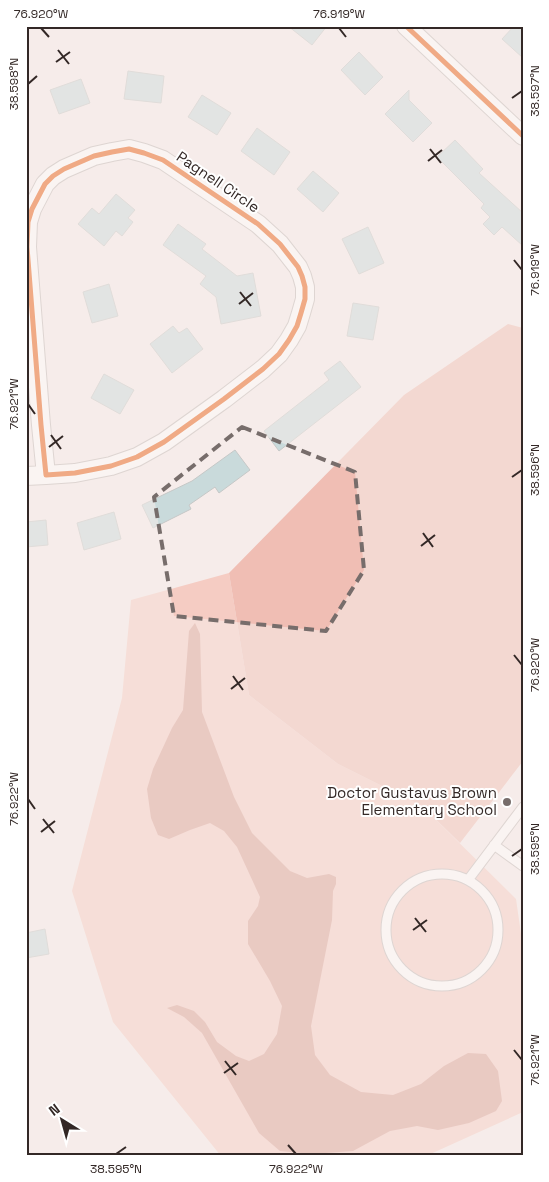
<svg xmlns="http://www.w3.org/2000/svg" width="549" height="1182" font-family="'Space Grotesk',sans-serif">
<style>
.green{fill:#f5ccc3}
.forest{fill:#f0beb4}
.water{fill:#da9f93}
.building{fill:#c9dadb;stroke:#c6c8c7}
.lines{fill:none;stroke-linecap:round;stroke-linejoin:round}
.service-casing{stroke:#c1b8b6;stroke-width:11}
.minor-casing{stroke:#c1b8b6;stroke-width:20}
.service{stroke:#fefcfc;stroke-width:9}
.minor{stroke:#fefcfc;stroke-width:18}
.cycleway-casing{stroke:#fff;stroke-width:8}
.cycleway{stroke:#e8590c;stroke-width:5}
.marked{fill:none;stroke:#776d6b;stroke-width:4;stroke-dasharray:10 6;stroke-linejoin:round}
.ticks{fill:none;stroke:#332826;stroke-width:2}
.poi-dot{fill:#776d6b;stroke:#fff;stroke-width:2}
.labels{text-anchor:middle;stroke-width:4;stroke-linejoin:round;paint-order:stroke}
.street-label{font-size:15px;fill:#332826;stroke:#fff}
.poi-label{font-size:15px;fill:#332826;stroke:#fff;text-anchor:end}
.neatline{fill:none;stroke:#332826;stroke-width:2}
.ticks-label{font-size:12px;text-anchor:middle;fill:#332826}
</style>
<rect width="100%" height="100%" fill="#f6ecea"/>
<path class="green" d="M 229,573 L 249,695 L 338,764 L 422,806 L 516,899 L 523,948 L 523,1112 L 426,1156 L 221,1156 L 113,1022 L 72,891 L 122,698 L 131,600 Z"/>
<path class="forest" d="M 508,324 L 523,328 L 523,761 L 460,843 L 422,806 L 338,764 L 249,695 L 229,573 L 404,395 Z"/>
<path class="water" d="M 195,623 L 200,634 L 202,712 L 234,797 L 252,833 L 290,871 L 307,878 L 329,874 L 336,877 L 336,884 L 333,891 L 332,920 L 311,1026 L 315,1055 L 330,1075 L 361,1092 L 393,1095 L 421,1084 L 444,1066 L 468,1053 L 486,1054 L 498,1071 L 502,1101 L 496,1111 L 469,1123 L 438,1130 L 417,1126 L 390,1131 L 353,1151 L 312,1154 L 280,1151 L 259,1133 L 202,1033 L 184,1017 L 167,1008 L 177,1005 L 194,1011 L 205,1022 L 217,1042 L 236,1056 L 249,1061 L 264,1054 L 277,1034 L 282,1006 L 270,981 L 248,944 L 248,921 L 258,906 L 260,897 L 237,847 L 224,831 L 210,823 L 190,830 L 169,839 L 158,835 L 151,818 L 147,789 L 153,769 L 172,728 L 183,710 L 189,631 Z"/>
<path class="building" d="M 288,26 L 327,26 L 312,45 Z
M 514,26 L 523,26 L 523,58 L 502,39 Z
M 359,52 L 383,77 L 365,95 L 341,70 Z
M 128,71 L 164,76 L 161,103 L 124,99 Z
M 81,79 L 90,103 L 59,114 L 50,90 Z
M 409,90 L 409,100 L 432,123 L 413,142 L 385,114 Z
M 202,95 L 231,113 L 217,135 L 188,117 Z
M 257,128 L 290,152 L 274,175 L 241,151 Z
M 455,140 L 483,169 L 479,173 L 523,213 L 523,246 L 502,227 L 494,235 L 483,224 L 490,217 L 481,208 L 484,204 L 437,157 Z
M 313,171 L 339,193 L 323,212 L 297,189 Z
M 116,194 L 135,210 L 128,218 L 133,222 L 122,236 L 116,231 L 104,246 L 78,224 L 92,208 L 99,214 Z
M 178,224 L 206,244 L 202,249 L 237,276 L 253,273 L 261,316 L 221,324 L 216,297 L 200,284 L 206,276 L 163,245 Z
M 368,227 L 384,263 L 359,274 L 342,239 Z
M 109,284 L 118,316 L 92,323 L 83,292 Z
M 353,303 L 379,307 L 373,340 L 347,336 Z
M 173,326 L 179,333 L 187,328 L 203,349 L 172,373 L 150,344 Z
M 340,361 L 361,387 L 279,451 L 264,431 L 329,380 L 324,373 Z
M 104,374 L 134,390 L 120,414 L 91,398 Z
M 235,450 L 250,470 L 219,493 L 215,487 L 189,505 L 191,509 L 153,528 L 142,505 L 192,481 Z
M 114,512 L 121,539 L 84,550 L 77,523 Z
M 46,520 L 48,545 L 26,547 L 26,522 Z
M 45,929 L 49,954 L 26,958 L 26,933 Z"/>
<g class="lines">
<g class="service-casing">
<path id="service" d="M 494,845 L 523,866
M386 930a56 56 0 1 1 112 0a56 56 0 1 1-112 0Z
M 468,880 L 523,807"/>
</g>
<g class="minor-casing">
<path id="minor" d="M 406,26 L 523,136
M 129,149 L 144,153 L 163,160 L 258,224 L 280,244 L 298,267 L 302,276 L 305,287 L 305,299 L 301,313 L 297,326 L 289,340 L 279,354 L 263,369 L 224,399 L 164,442 L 137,457 L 111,466 L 75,473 L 46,475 L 41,425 L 27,247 L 28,222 L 32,209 L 45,184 L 53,176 L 64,169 L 94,156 L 112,152 Z
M 26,476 L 46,475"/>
</g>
<use href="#service" class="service"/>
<use href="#minor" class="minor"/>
<g class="cycleway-casing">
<path id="cycleway" d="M 406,26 L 523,136
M 129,149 L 144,153 L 163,160 L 258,224 L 280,244 L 298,267 L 302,276 L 305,287 L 305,299 L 301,313 L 297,326 L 289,340 L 279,354 L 263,369 L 224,399 L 164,442 L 137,457 L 111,466 L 75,473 L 46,475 L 41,425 L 27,247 L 28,222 L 32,209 L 45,184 L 53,176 L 64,169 L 94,156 L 112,152 Z"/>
</g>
<use href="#cycleway" class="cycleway"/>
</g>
<path d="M0 0H549V1182H0ZM 242,427 L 355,472 L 364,570 L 326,631 L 174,616 L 154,497 Z" fill="#f6ecea" fill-opacity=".55" fill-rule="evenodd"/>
<path class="marked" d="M 242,427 L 355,472 L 364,570 L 326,631 L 174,616 L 154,497 Z"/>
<path class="ticks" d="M 41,28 L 49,37M 339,28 L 346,37M 58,50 L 69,64M 56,62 L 70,52M 28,84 L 37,76M 512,98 L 522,91M 430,149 L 441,163M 428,161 L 442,150M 514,260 L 522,270M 240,292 L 251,306M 239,304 L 253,293M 28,404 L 35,414M 51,435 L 61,449M 49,447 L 63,436M 512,477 L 522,470M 423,533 L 433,547M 421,546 L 435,535M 514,655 L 522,665M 233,676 L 243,690M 231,689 L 245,678M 28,799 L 35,809M 43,819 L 54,833M 41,832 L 55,821M 512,856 L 522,849M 415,918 L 426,932M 413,930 L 427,920M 514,1050 L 522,1060M 225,1061 L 236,1075M 224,1073 L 238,1063M 288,1145 L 296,1154M 116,1154 L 126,1147"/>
<circle class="poi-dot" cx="507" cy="802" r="5"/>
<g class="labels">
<g class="street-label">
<text transform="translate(218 182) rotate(34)" y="5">Pagnell Circle</text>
</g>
<g class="poi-label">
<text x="497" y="798">Doctor Gustavus Brown<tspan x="497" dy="17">Elementary School</tspan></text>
</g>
</g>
<rect width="549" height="1182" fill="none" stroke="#ffffff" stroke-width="55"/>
<g transform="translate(62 1120) rotate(323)" stroke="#ffffff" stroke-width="4" paint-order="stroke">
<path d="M0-4L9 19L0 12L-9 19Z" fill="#332826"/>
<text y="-8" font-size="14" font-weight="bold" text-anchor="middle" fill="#332826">N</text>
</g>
<rect x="28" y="28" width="494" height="1126" class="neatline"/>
<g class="ticks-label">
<text x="41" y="18">76.920°W</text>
<text x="339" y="18">76.919°W</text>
<text transform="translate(14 84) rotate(-90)" y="4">38.598°N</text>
<text transform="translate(535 91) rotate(-90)" y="4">38.597°N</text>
<text transform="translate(535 270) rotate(-90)" y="4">76.919°W</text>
<text transform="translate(14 404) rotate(-90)" y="4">76.921°W</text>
<text transform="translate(535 470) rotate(-90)" y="4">38.596°N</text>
<text transform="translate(535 665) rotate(-90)" y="4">76.920°W</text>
<text transform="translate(14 799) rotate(-90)" y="4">76.922°W</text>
<text transform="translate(535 849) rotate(-90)" y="4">38.595°N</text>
<text transform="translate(535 1060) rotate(-90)" y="4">76.921°W</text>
<text x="116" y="1173">38.595°N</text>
<text x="296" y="1173">76.922°W</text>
</g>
</svg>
